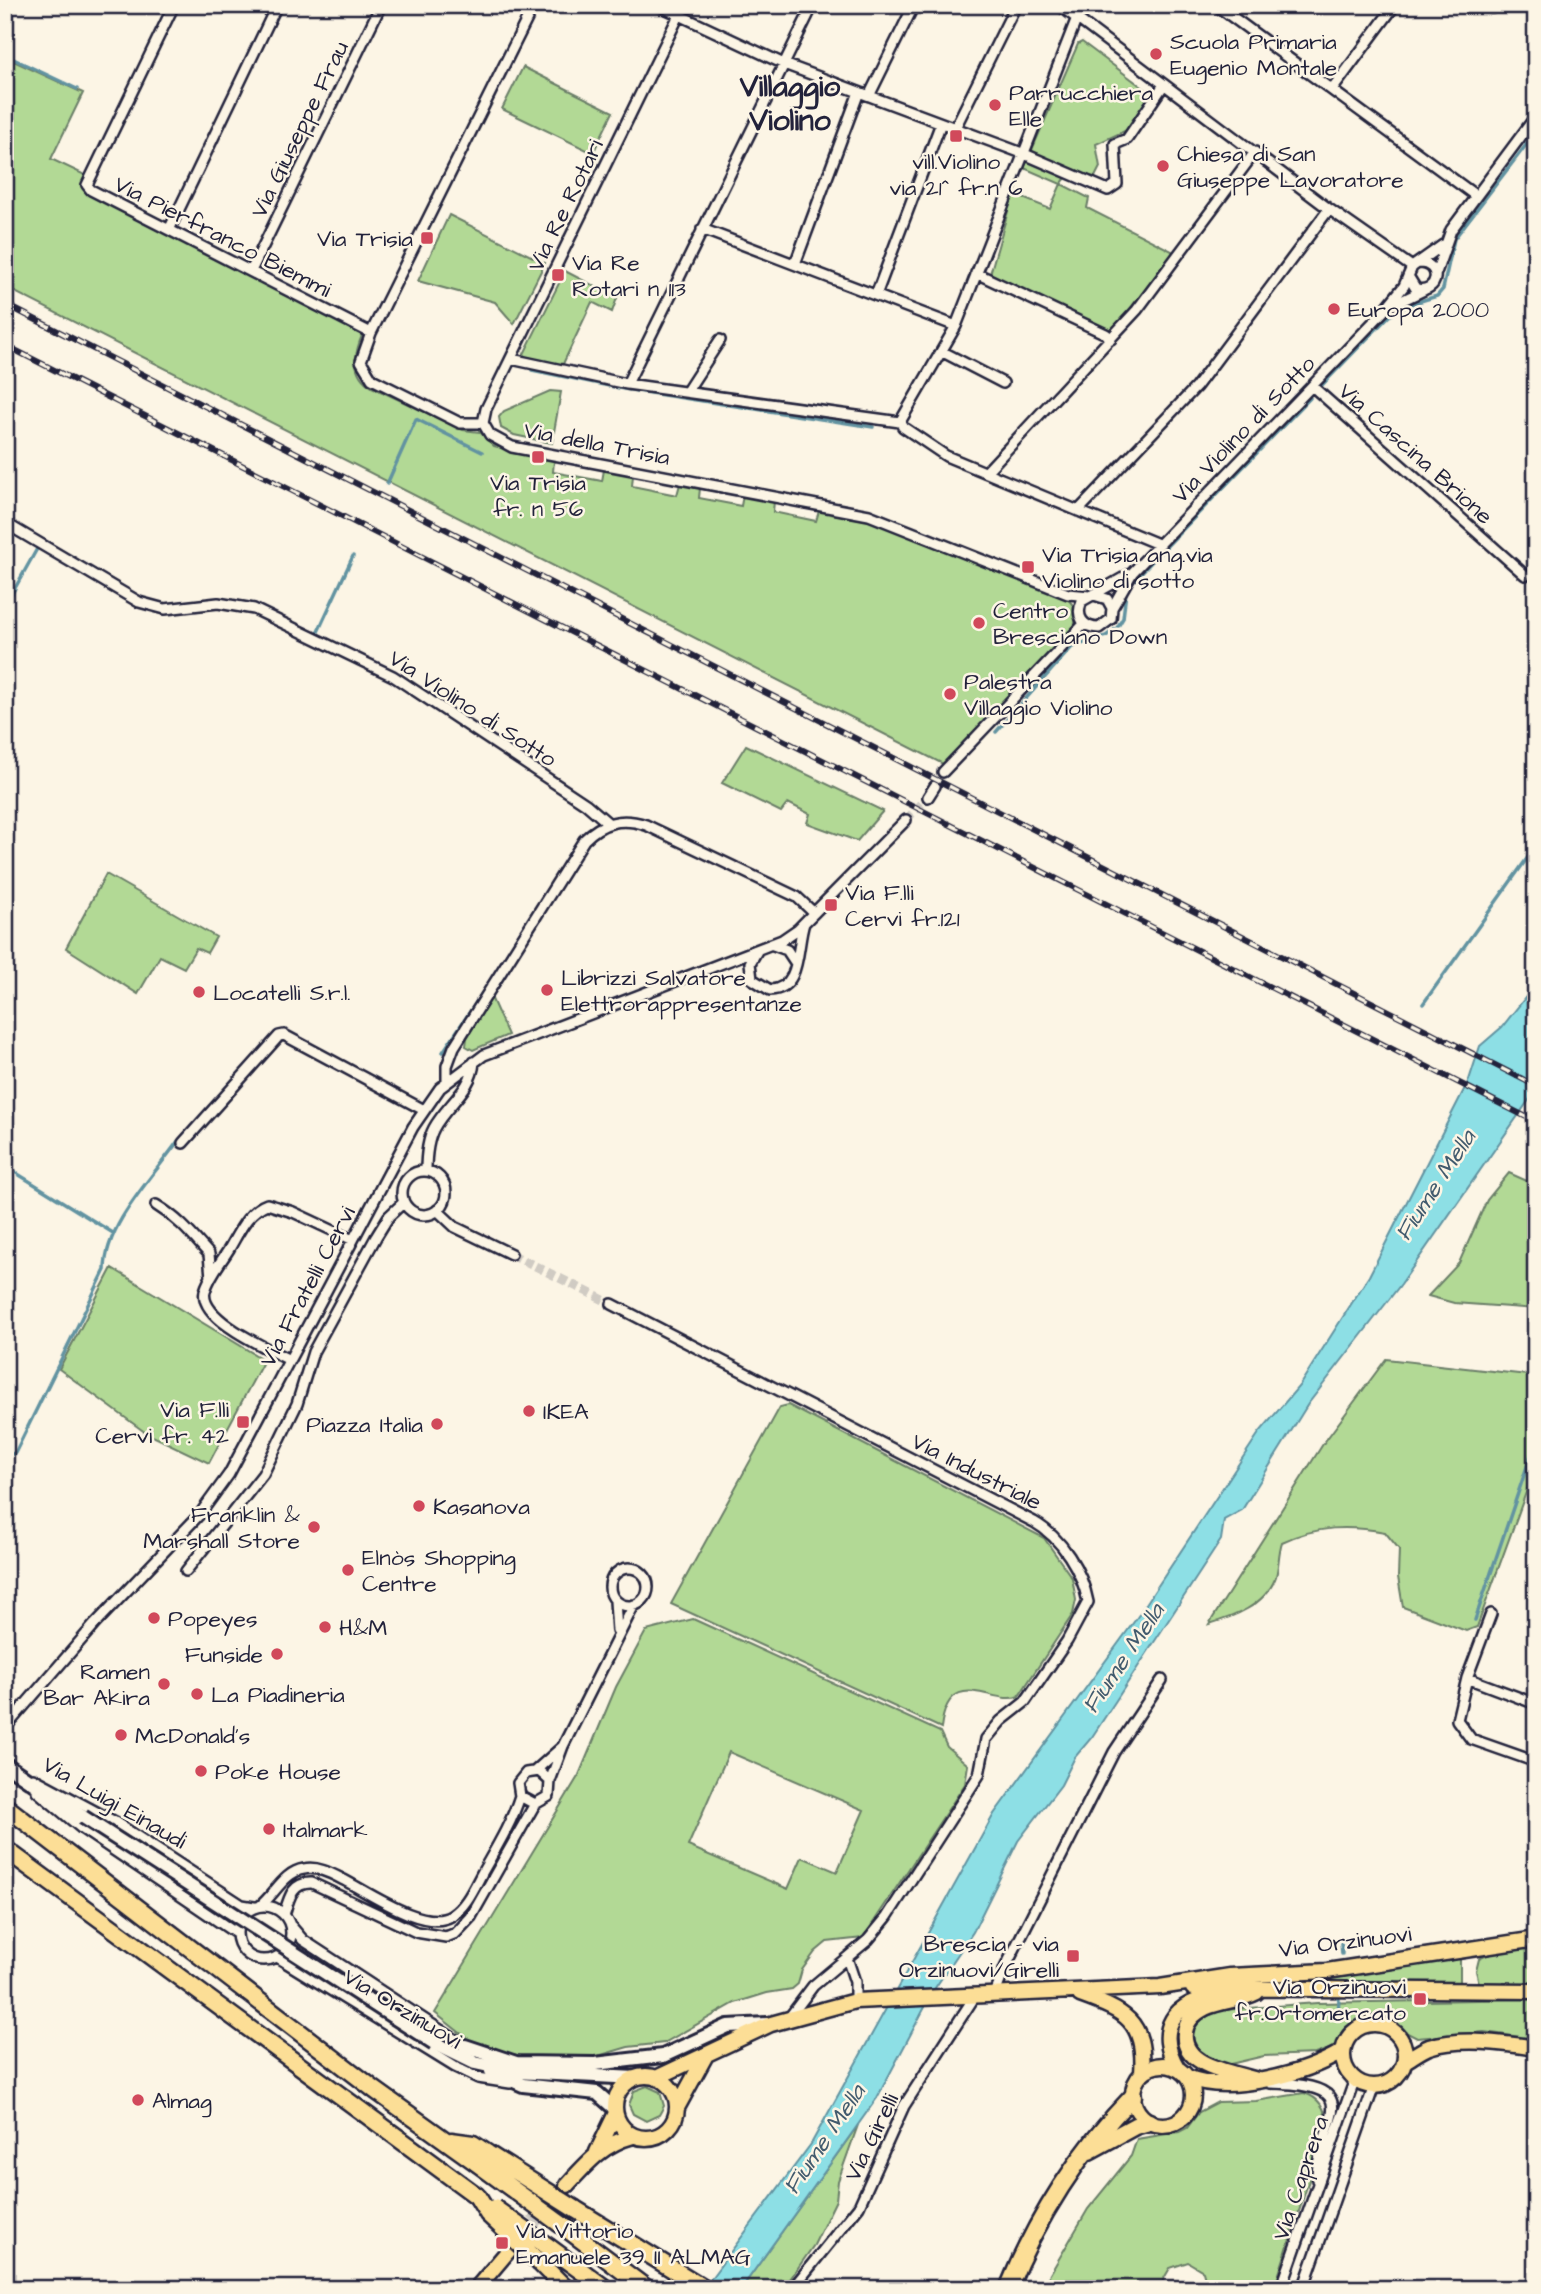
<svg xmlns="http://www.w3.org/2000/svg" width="1541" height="2294" font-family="'Architects Daughter',sans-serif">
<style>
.green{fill:#b2d995;stroke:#6a7e68;stroke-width:2;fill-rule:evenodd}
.water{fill:#8ddfe5;stroke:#6293a1;stroke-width:2}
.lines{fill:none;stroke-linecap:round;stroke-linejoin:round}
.stream{stroke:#6293a1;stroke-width:3.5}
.street-tunnel{stroke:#d0cbc3;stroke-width:9;stroke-dasharray:9 4.5;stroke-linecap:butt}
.primary-tunnel{stroke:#d0cbc3;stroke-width:14;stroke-dasharray:14 7;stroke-linecap:butt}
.street-casing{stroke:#22223b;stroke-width:14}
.secondary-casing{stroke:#22223b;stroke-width:18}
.primary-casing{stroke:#22223b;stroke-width:19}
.highway-casing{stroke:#22223b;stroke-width:21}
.street{stroke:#fcf5e5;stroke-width:9}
.secondary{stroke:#fcf5e5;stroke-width:12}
.primary{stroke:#fcde96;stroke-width:14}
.highway{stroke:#fcde96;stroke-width:16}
.rail-casing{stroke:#22223b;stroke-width:6}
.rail{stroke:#fcf5e5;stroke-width:3.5;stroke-dasharray:10;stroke-linecap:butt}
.secondary-bridge-casing{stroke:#22223b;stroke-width:18;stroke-linecap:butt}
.highway-bridge-casing{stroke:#22223b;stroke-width:21;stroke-linecap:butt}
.secondary-bridge{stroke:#fcf5e5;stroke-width:12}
.highway-bridge{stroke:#fcde96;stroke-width:16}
.poi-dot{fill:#d1495b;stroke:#fcf5e5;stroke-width:2.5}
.labels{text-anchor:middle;stroke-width:5;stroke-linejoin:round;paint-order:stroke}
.poi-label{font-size:23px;fill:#22223b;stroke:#fcf5e5;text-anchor:start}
.street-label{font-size:23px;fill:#22223b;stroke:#fcf5e5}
.water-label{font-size:24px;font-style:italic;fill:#425b6e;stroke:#fcf5e5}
.district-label{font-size:30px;font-weight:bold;fill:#22223b;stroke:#fcf5e5}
</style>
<rect width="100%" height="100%" fill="#fcf5e5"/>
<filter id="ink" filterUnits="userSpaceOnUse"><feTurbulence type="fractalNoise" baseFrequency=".0143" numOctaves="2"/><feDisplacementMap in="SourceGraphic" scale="14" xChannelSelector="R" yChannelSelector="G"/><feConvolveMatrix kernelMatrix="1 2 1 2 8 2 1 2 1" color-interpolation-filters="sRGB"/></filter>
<g filter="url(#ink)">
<path class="green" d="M 1082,42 L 1154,96 L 1129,129 L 1096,144 L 1100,167 L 1095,177 L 1070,173 L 1061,184 L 1089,198 L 1087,208 L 1174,252 L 1111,333 L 990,274 L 1013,194 L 1050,209 L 1061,184 L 1024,168 L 1078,44 Z
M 5,57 L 83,93 L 51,159 L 85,175 L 84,187 L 90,195 L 363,333 C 354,354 350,373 372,387 L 463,430 L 480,432 L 494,446 L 554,461 L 553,472 L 602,481 L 604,470 L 633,475 L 632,486 L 677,495 L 680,484 L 700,488 L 699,498 L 741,506 L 743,495 L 774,501 L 773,512 L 816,521 L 819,511 L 886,524 L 1067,598 L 1077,610 L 1074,629 L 945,765 L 5,287 Z
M 523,67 L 613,112 L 593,153 L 502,109 Z
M 449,215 L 545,263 L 514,324 L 495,302 L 418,281 Z
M 565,271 L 617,298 L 612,312 L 592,302 L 562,366 L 523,356 Z
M 550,391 L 561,392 L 552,443 L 514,435 L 501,428 L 499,417 L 504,411 Z
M 746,745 L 883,811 L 857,841 L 807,823 L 810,814 L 788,803 L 781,812 L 722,783 Z
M 106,874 L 216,937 L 207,953 L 196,948 L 184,968 L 160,956 L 138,994 L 66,948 Z
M 491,997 L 508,1035 L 473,1050 L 466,1046 L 467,1038 Z
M 1509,1173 L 1536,1185 L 1536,1309 L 1454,1303 L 1428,1296 L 1459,1263 L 1487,1200 Z
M 112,1268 L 264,1360 L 209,1463 L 146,1433 L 59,1369 Z
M 1386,1359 L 1536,1376 L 1536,1465 L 1477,1627 L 1466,1631 L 1403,1607 L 1398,1577 L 1399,1549 L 1385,1532 C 1348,1525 1317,1526 1282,1542 C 1278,1554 1279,1570 1275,1579 C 1264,1606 1233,1617 1209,1624 L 1323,1444 Z
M 788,1405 L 1044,1538 L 1072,1578 L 1076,1600 L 1073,1614 L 1019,1696 C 996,1708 949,1662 941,1728 L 671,1604 L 780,1407 Z
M 693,1619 L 940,1732 L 947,1747 L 968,1765 L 965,1784 L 863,1938 L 827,1942 L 815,1952 L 802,1970 L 798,1984 L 792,1989 L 767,1993 L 735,2003 L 664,2043 L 628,2047 L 591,2058 L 527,2057 L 478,2047 L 435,2013 L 579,1775 L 616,1687 L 646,1631 ZM 729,1752 L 864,1810 L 837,1872 L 802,1857 L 788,1889 L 688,1846 Z
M 1536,1946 L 1536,1984 L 1479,1983 L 1476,1971 L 1479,1959 L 1495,1951 Z
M 1460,1957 L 1460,1984 L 1326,1981 L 1327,1977 Z
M 1536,1999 L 1536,2039 L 1484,2032 L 1417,2038 L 1388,2023 L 1368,2019 L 1351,2026 L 1335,2047 L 1315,2054 L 1264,2056 L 1222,2066 L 1193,2053 L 1190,2032 L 1203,2018 L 1222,2010 L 1317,2003 Z
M 647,2086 L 660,2092 L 664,2106 L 659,2115 L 646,2121 L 633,2114 L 629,2105 L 634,2091 Z
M 1304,2093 C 1320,2098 1325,2108 1327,2124 L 1274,2289 L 1208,2289 L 1203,2271 L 1188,2262 L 1170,2268 L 1163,2280 L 1163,2289 L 1044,2289 L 1043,2286 L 1088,2209 L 1131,2156 L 1137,2139 L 1179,2132 L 1187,2128 L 1199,2112 L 1218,2102 L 1256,2101 Z
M 858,2125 L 838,2181 L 836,2200 L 814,2245 L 783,2289 L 741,2289 Z"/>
<path class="water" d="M 1536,984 L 1536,1090 L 1401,1284 L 1308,1404 L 1242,1510 L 1224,1520 L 1221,1540 L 1092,1737 L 1075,1757 L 1061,1785 L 1018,1841 L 973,1932 L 935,1988 L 877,2098 L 741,2289 L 703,2289 L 811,2144 L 994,1814 L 1136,1619 L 1259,1433 L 1299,1386 L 1369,1276 L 1469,1080 L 1480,1046 L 1502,1027 Z"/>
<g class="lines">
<path class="stream" d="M 5,55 L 77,89
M 532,370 L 624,389 L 873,427
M 1322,385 L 1389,316 L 1414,303 L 1437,296 L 1443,289 L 1454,239 L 1536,132
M 387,484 L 416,419 L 482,452
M 12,533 L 35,545
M 1129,585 L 1310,398
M 5,606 L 38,547
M 316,636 L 353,556
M 996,732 L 1072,647 L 1106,636 L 1117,628 L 1123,618 L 1126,592
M 1423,1004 L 1536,846
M 443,1052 L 497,971
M 5,1166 L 113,1233
M 5,1456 L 15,1453 L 105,1270 C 105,1225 152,1178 178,1141
M 1475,1620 L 1536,1440
M 1341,1943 L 1342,1954
M 1338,2014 L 1339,1999"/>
<path class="street-tunnel" d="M 906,820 L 928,797
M 511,1254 L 612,1304"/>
<path class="primary-tunnel" d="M 519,2238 L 562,2191"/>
<g class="street-casing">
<path id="street" d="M 174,5 L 87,185 L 91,190 L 371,333
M 658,5 L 784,64 L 1022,153 L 1108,190 L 1117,184 L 1115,144 L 1127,139 L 1163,86
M 1059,5 L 1329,209 L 1412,267
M 1216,5 L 1476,196
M 1492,8 L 1493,5
M 1332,90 L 1395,5
M 869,96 L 914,5
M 955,128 L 1016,5
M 170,228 L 277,5
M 702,229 L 956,326
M 795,264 L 859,92
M 251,271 L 381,5
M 976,273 L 1106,334 L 1111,339
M 1436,273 L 1451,230 L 1536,116
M 1408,276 L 1416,289 C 1439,294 1443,263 1419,263
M 876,295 L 941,123
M 1393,305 L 1424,290
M 943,352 L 1003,383
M 511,359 L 627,384 L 900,422 L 956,326 L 1082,5
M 627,384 L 813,5
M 1312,386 L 1525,575
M 687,391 L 720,340
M 900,422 L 903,427 L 946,456 L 1158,544
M 483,423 L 490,435 L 512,447 L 869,515 L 1068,594 L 1090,596
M 483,423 L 460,423 L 372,379 L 361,361 L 371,333 L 534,5
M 483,423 L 486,409 L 684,5
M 986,472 L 1137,310 L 1255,152
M 1078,511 L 1196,387 L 1329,209
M 5,523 L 139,602 L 165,609 L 218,603 L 254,609 L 393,676 L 586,804 L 608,823
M 1094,595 L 1107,599 L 1112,608 L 1111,619 L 1099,628 C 1083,628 1075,616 1082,601 L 1130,574
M 1112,608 L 1132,573 L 1383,312 L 1404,286 L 1412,267 L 1443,245
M 943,772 L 1084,624
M 928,797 L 935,786
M 773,945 L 787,950 L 795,962
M 757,951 L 750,963 L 752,979 L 770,990 C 802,989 796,947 804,923
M 447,1081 L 447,1066 L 454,1047 L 584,840 C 602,822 621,817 646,825 L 797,897 L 814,913
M 183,1143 L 279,1036 L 284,1035 L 424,1110
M 426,1171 C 426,1156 427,1141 434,1128 C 447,1104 472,1090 474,1062
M402 1193a22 22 0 1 1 44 0a22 22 0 1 1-44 0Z
M 156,1205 C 179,1219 191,1234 209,1254 L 211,1277
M 437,1210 L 455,1227 L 511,1254
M 612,1304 L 1034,1522 C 1062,1538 1082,1571 1088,1602 L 1067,1641 L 1025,1702 L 1001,1721 L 986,1739 L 979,1775 L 887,1917 L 868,1940 L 813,1986 L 789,2018
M 289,1360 C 269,1349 198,1319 205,1291 C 209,1276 221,1262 229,1249 C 239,1232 248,1211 267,1204 L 293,1212 L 353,1240
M610 1587a19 19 0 1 1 38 0a19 19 0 1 1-38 0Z
M 186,1571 L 263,1474 L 297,1404 L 313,1352 L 376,1237 L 389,1216 L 404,1202
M 615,1601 L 617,1631
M 1491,1614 L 1467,1678 L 1457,1720 L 1471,1739 L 1536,1762
M 1467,1678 L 1536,1704
M 5,1728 L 95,1624 L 200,1514 L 229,1474 L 413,1127 L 440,1088 L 484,1055 L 782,940 L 798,929 L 906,820
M 535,1771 L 562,1747
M 33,1778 L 115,1822 L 242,1905 L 254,1907
M 550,1781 L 539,1771 L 526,1773 L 518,1783 L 520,1796 L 535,1804 L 549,1796 L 550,1781 L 563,1746 L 634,1605
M 37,1791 L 81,1828 L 237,1934
M237 1933a27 27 0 1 1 54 0a27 27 0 1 1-54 0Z
M 260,1906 C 275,1894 284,1872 304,1869 C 318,1866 332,1874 344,1880 C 369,1893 425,1932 451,1916 C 466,1907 474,1888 482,1873 C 496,1848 511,1824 520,1796
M 284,1915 C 289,1898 292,1882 312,1883 L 416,1932 L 446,1937 L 456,1933 L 471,1917 L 535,1804
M 291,1926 L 303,1940 L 465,2046
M 277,1957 L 455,2067 L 478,2078 L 510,2083
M 847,1958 L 855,1982 L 855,2001
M 995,1994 L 1005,1968 L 1114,1752 L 1162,1680
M 1270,2083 C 1375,2085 1316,2121 1317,2180
M 792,2289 L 859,2206 L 904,2106 L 975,1996
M 1281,2289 L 1355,2079
M 1303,2289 L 1374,2086"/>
</g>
<g class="secondary-casing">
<path id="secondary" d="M 5,1764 L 83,1817
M 434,2043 L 475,2063 L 516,2072 L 636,2078
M 465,2046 L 516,2063 L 595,2064 L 663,2056 L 728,2026 L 767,2024
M 491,2071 L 523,2085 L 597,2093 L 614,2108"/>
</g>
<g class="primary-casing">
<path id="primary" d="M 1193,1988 L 1536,1991
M 1080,1995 C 1124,2011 1146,2020 1142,2073
M1343 2055a31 31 0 1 1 62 0a31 31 0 1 1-62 0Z
M 1405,2061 C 1412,2057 1421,2050 1429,2047 C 1461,2037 1504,2043 1536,2048
M1133 2095a30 30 0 1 1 60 0a30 30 0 1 1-60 0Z
M 1178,2069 C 1154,2030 1174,2000 1218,1997
M615 2107a31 31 0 1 1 62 0a31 31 0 1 1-62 0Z
M 1187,2077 C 1229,2095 1305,2074 1343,2051
M 656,2078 L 771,2024 L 855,2001 L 1160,1987 L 1230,1976 L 1327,1971 L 1536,1939
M 1257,2080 C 1233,2072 1181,2067 1185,2033 C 1186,2021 1195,2013 1205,2008 C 1222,2000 1240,2001 1257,1992
M 677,2108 L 706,2055
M 597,2152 L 615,2115
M 567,2185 C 588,2162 603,2144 633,2136
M 476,2289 L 509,2250"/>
</g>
<g class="highway-casing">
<path id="highway" d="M 5,1806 L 375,2090 L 477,2163
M 5,1849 L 477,2196
M 451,2141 L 473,2144 L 488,2154
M 1089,2151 L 1135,2126 L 1149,2122
M 575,2209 L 705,2289
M 559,2223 L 647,2289
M 550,2248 L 606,2289
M 540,2263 L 566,2289
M 1008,2289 C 1036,2219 1080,2150 1133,2096"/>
</g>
<use href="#street" class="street"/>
<use href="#secondary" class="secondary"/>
<use href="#primary" class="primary"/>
<use href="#highway" class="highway"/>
<g class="rail-casing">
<path id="rail" d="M 5,304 L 1536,1086
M 5,345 L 1536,1122"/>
</g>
<use href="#rail" class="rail"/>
<g class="secondary-bridge-casing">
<path id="secondary-bridge" d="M 83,1817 L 434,2043"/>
</g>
<g class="highway-bridge-casing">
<path id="highway-bridge" d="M 488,2154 L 575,2209
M 477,2163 L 559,2223
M 477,2196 L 488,2214 L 540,2263
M 494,2208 L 550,2248"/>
</g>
<use href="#secondary-bridge" class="secondary-bridge"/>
<use href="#highway-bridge" class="highway-bridge"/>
</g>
</g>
<g class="poi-dot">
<circle cx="1156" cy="54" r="7"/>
<circle cx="995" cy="105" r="7"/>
<rect x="949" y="129" width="14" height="14" rx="3.5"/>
<circle cx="1163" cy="166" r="7"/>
<rect x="420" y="231" width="14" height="14" rx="3.5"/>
<rect x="551" y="268" width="14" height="14" rx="3.5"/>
<circle cx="1334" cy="309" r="7"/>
<rect x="531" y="450" width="14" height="14" rx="3.5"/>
<rect x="1021" y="560" width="14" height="14" rx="3.5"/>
<circle cx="979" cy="623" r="7"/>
<circle cx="950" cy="694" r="7"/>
<rect x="824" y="898" width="14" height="14" rx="3.5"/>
<circle cx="547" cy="990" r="7"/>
<circle cx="199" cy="992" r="7"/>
<circle cx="529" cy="1411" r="7"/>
<rect x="236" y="1415" width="14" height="14" rx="3.5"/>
<circle cx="437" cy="1424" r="7"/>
<circle cx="419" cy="1506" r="7"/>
<circle cx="314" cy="1527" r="7"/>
<circle cx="348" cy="1570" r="7"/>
<circle cx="154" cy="1618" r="7"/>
<circle cx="325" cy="1627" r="7"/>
<circle cx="277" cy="1654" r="7"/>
<circle cx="164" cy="1684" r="7"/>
<circle cx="197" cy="1694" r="7"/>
<circle cx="121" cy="1735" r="7"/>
<circle cx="201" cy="1771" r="7"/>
<circle cx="269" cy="1829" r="7"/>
<rect x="1066" y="1949" width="14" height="14" rx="3.5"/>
<rect x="1413" y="1992" width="14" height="14" rx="3.5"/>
<circle cx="138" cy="2100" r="7"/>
<rect x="495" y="2236" width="14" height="14" rx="3.5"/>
</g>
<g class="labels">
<g class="poi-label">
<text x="1170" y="49">Scuola Primaria<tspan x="1170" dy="26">Eugenio Montale</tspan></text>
<text x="1009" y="100">Parrucchiera<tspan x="1009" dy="26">Elle</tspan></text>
<text x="1177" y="161">Chiesa di San<tspan x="1177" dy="26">Giuseppe Lavoratore</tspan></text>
<text x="956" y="169" text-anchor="middle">vill.Violino<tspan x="956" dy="26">via 21^ fr.n 6</tspan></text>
<text x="413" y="246" text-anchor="end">Via Trisia</text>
<text x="572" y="270">Via Re<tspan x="572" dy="26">Rotari n 113</tspan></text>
<text x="1348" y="317">Europa 2000</text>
<text x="538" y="490" text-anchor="middle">Via Trisia<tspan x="538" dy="26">fr. n 56</tspan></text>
<text x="1042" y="562">Via Trisia ang.via<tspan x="1042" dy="26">Violino di sotto</tspan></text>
<text x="993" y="618">Centro<tspan x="993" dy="26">Bresciano Down</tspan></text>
<text x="964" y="689">Palestra<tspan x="964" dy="26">Villaggio Violino</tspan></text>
<text x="845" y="900">Via F.lli<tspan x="845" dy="26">Cervi fr.121</tspan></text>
<text x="561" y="985">Librizzi Salvatore<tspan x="561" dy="26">Elettrorappresentanze</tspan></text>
<text x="213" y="1000">Locatelli S.r.l.</text>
<text x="229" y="1417" text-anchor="end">Via F.lli<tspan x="229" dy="26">Cervi fr. 42</tspan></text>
<text x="543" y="1419">IKEA</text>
<text x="423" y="1432" text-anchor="end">Piazza Italia</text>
<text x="433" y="1514">Kasanova</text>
<text x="300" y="1522" text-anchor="end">Franklin &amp;<tspan x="300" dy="26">Marshall Store</tspan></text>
<text x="362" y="1565">Elnòs Shopping<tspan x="362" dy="26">Centre</tspan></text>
<text x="168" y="1626">Popeyes</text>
<text x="339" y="1635">H&amp;M</text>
<text x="263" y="1662" text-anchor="end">Funside</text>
<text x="150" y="1679" text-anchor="end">Ramen<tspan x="150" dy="26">Bar Akira</tspan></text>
<text x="211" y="1702">La Piadineria</text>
<text x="135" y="1743">McDonald's</text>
<text x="215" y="1779">Poke House</text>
<text x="283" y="1837">Italmark</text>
<text x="1059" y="1951" text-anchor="end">Brescia - via<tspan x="1059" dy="26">Orzinuovi/Girelli</tspan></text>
<text x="1406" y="1994" text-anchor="end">Via Orzinuovi<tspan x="1406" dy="26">fr.Ortomercato</tspan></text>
<text x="152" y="2108">Almag</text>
<text x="516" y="2238">Via Vittorio<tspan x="516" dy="26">Emanuele 39 II ALMAG</tspan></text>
</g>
<g class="street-label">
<text transform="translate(299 129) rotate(-64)" y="8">Via Giuseppe Frau</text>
<text transform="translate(565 205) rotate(-64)" y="8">Via Re Rotari</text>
<text transform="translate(223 236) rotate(27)" y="8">Via Pierfranco Biemmi</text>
<text transform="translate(1243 429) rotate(-46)" y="8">Via Violino di Sotto</text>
<text transform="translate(597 443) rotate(11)" y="8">Via della Trisia</text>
<text transform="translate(1416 453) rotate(42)" y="8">Via Cascina Brione</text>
<text transform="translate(473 708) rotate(33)" y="8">Via Violino di Sotto</text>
<text transform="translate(307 1286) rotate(-62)" y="8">Via Fratelli Cervi</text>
<text transform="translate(977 1471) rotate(27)" y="8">Via Industriale</text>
<text transform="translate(115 1802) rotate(30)" y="8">Via Luigi Einaudi</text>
<text transform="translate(1345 1941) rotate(-7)" y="8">Via Orzinuovi</text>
<text transform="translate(403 2008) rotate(31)" y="8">Via Orzinuovi</text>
<text transform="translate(871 2137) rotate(-64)" y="8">Via Girelli</text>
<text transform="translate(1300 2178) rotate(-71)" y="8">Via Caprera</text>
</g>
<g class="water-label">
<text transform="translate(1435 1185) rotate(-57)" y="8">Fiume Mella</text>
<text transform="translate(1123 1658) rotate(-56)" y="8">Fiume Mella</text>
<text transform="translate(824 2139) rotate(-56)" y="8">Fiume Mella</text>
</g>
<g class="district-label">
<text x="790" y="96">Villaggio<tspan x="790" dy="34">Violino</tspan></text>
</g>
</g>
<rect width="1541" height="2294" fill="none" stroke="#fcf5e5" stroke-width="28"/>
<rect x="14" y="14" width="1513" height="2266" fill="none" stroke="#22223b" stroke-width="2.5" filter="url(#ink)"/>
</svg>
